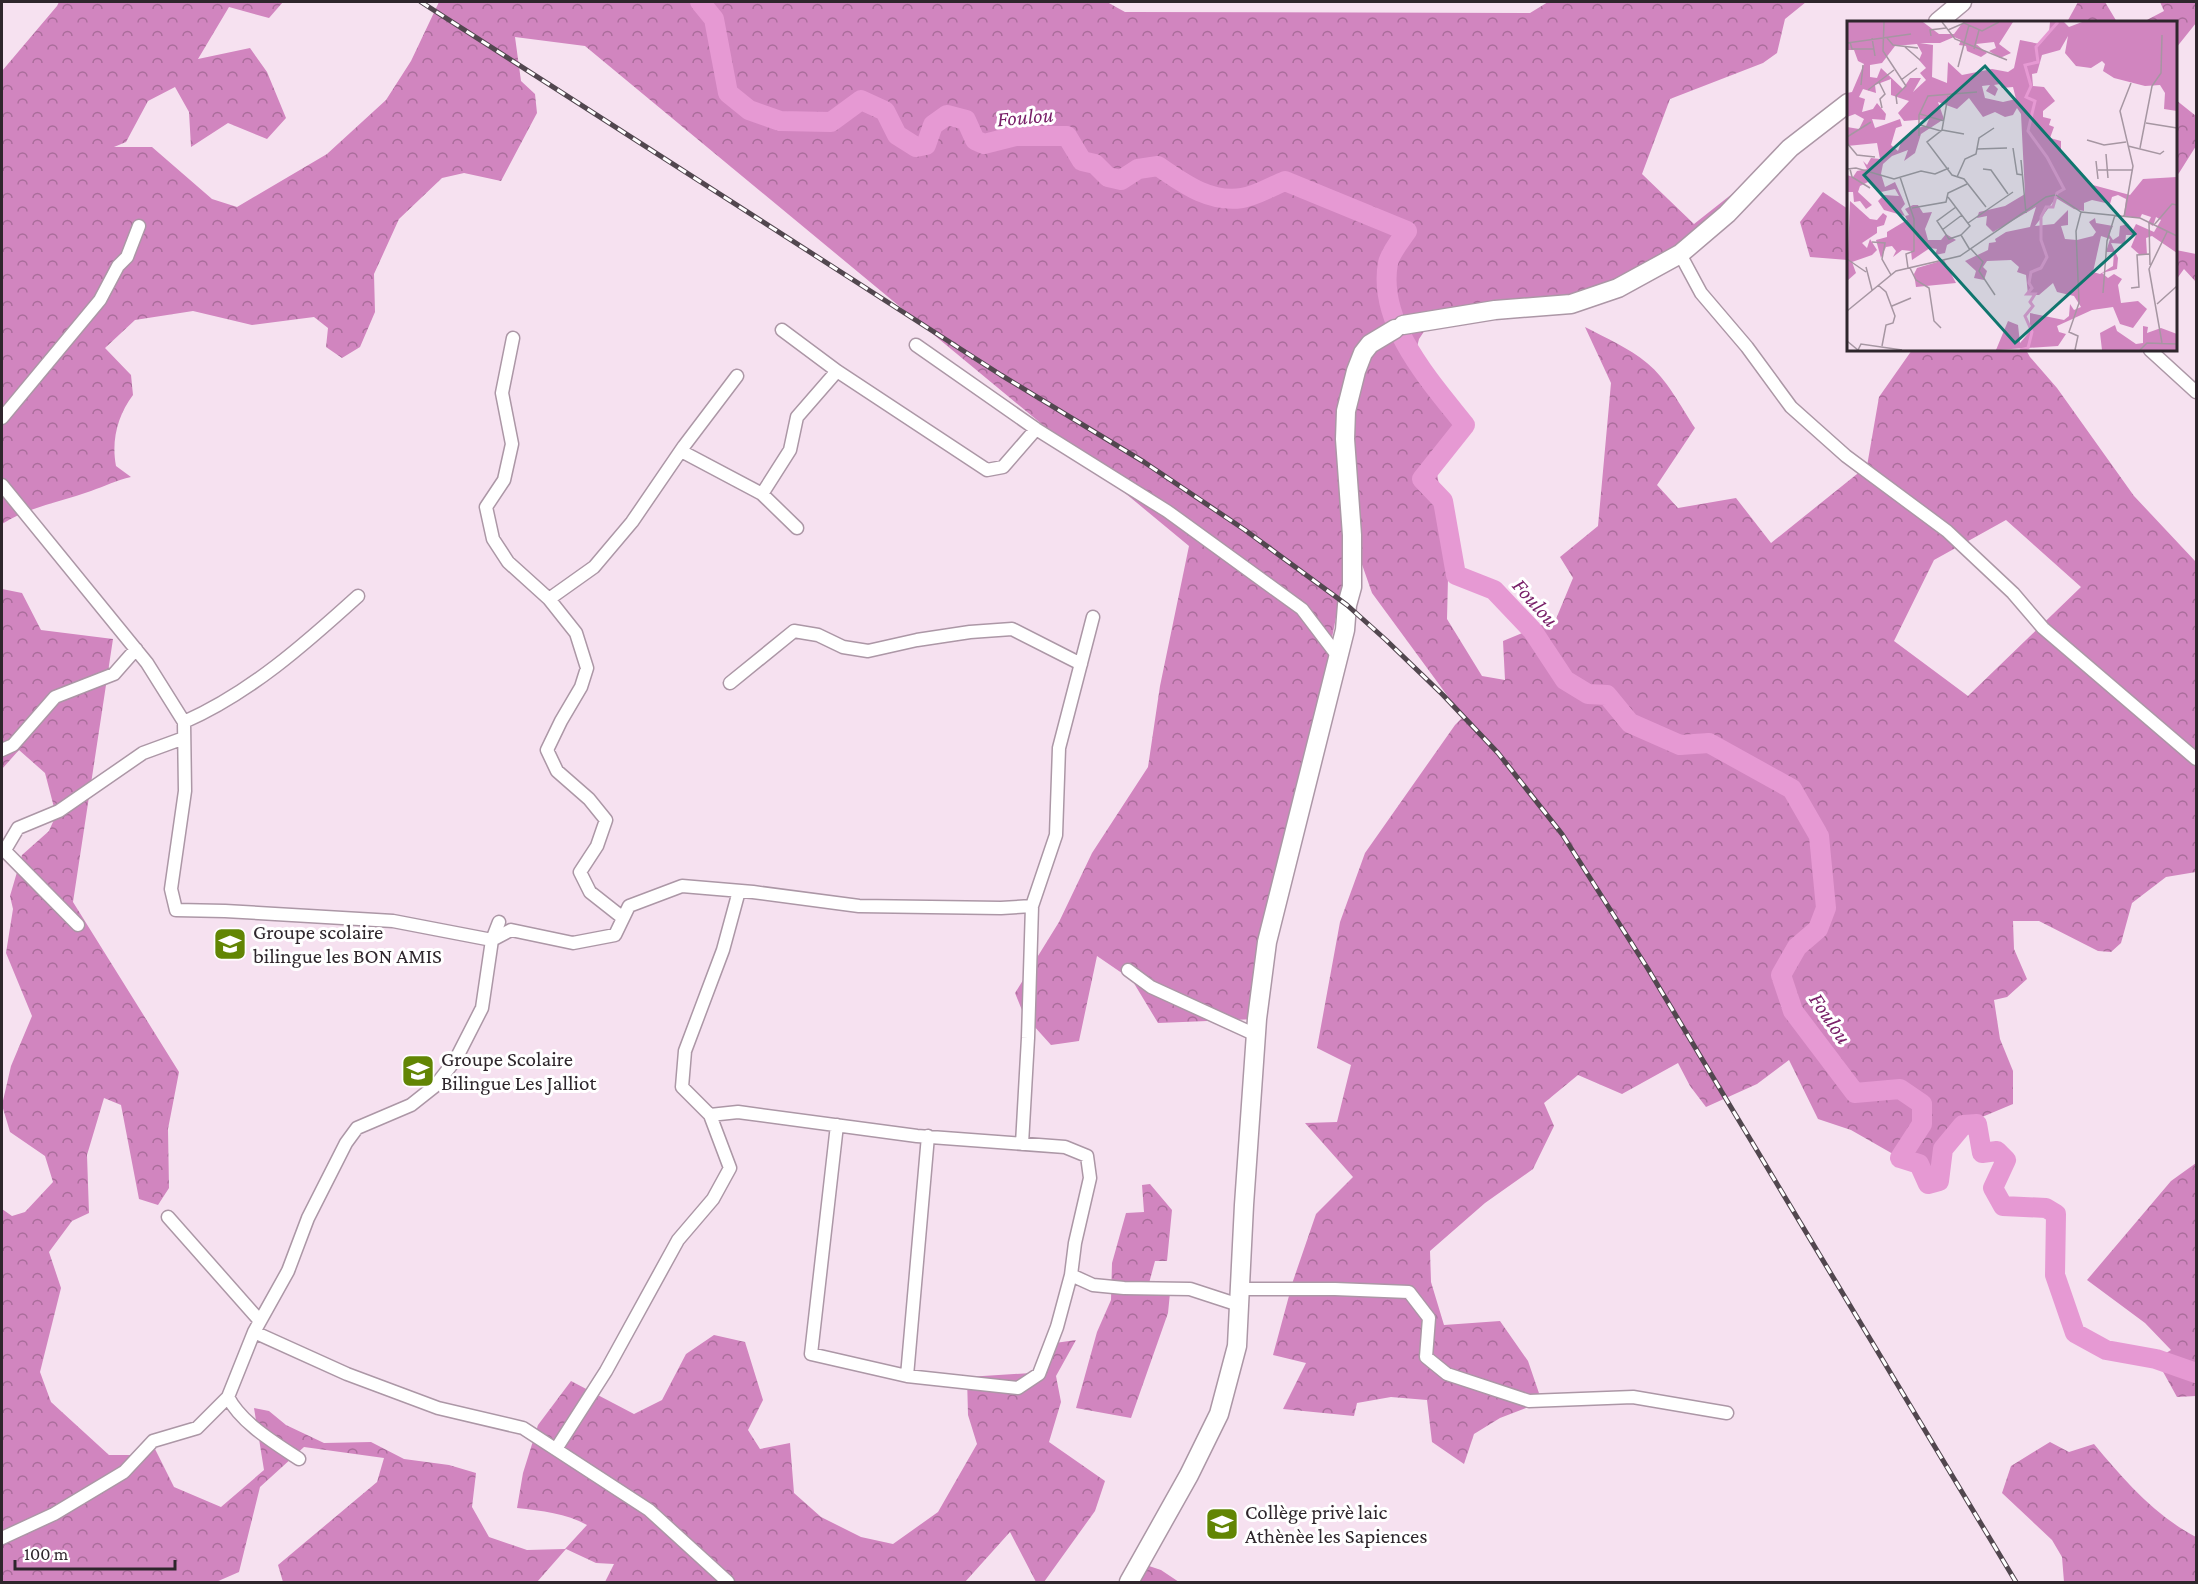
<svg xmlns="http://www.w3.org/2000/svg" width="2198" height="1584" font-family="'Crimson Pro',serif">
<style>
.forest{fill:url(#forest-crowns);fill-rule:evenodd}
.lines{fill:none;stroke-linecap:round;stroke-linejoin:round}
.river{stroke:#e699d3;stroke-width:20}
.street-casing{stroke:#ac97a6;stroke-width:15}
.secondary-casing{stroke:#ac97a6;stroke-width:21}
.street{stroke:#fff;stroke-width:12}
.secondary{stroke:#fff;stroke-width:18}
.rail-casing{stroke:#52474f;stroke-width:5}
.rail{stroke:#fff;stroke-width:3;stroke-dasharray:9;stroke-linecap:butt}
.labels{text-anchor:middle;stroke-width:6;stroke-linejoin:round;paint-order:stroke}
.poi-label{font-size:21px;fill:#2e262c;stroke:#fff;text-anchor:start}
.water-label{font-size:22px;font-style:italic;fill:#792069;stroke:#fff}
.inset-river{fill:none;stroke:#e699d3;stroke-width:3}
.inset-road{fill:none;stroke:#a696a2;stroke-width:1.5}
.view{fill:#0f766e;fill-opacity:0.15;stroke:#0f766e;stroke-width:3}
.inset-edge{fill:none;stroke:#2e262c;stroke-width:3}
</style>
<defs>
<pattern id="forest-crowns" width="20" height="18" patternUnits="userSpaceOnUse" patternTransform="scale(1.5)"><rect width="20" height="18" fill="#d185bf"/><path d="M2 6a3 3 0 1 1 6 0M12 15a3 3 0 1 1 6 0" fill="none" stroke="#aa6d9b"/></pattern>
</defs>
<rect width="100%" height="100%" fill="#f6e1f0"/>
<path class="forest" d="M 59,2 L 283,2 L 269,18 L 229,7 L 198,59 L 250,48 L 267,72 L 286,118 L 267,139 L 228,123 L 191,147 L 189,112 L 175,87 L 148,101 L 126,142 L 114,147 L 152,147 L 212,199 L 237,207 L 327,154 L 386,100 L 411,61 L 439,2 L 1107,2 L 1125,12 L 1530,13 L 1548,2 L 1806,2 L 1785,19 L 1777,53 L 1763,63 L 1670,99 L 1642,174 L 1694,224 L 1790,148 L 1727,214 L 1618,288 L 1431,321 L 1419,339 L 1414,359 L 1465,425 L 1455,447 L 1437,474 L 1456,575 L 1448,578 L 1447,619 L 1482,676 L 1505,680 L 1503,641 L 1556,619 L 1573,578 L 1560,557 L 1598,526 L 1611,383 L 1585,327 C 1606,338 1629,348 1647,363 C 1667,379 1681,407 1695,428 L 1657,485 L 1678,508 L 1736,498 L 1771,543 L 1867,466 L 1879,397 L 1912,350 L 2026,350 L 2030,357 L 2057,388 L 2134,496 L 2196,562 L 2196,872 L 2166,877 L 2132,903 L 2121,943 L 2111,952 L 2098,951 L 2039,921 L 2013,921 L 2014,949 L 2027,979 L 2007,997 L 1994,1000 L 2000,1039 L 2013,1071 L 2013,1104 L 1963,1125 L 1943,1149 L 1939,1181 L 1928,1184 L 1919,1164 L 1900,1158 L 1851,1130 L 1818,1119 L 1789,1060 L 1757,1084 L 1706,1107 L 1690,1086 L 1678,1063 L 1622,1094 L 1578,1075 L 1544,1103 L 1554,1126 L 1533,1169 L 1485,1203 L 1430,1251 L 1431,1282 L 1444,1325 L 1500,1321 L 1528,1361 L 1542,1402 L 1500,1418 L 1474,1434 L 1464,1464 L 1432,1442 L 1427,1400 L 1391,1397 L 1357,1403 L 1354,1416 L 1283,1409 L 1306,1363 L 1273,1355 L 1293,1281 L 1316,1214 L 1353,1177 L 1305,1123 L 1337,1122 L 1351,1065 L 1317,1048 L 1340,922 L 1365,853 L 1455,725 L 1463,717 L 1372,593 L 1352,536 L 1257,1019 L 1158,1023 L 1132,980 L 1097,956 L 1079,1041 L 1051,1045 L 1024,1015 L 1015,993 L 1059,922 L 1092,853 L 1148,767 L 1160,686 L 1189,546 L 585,46 L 515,37 L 521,81 L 535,94 L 537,113 L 501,181 L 464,173 L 442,178 L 399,219 L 374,274 L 375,312 L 360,347 L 342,358 L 326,347 L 328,328 L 314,317 L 252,325 L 193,311 L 135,320 L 105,348 L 131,375 L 133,395 C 118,415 111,440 116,466 L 131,477 C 117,480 105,486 91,491 C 61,502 28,507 2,524 L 2,71 L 57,6 ZM 2006,520 L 2081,587 L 1968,696 L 1894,641 L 1934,560 Z
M 2078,2 L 2105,2 L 2117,22 L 2067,22 Z
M 2160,2 L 2196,2 L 2196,23 L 2176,48 L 2176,22 L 2143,22 L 2164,11 Z
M 2176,100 L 2196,116 L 2196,146 L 2179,173 L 2176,176 Z
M 1823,192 L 1848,209 L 1848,260 L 1810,257 L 1800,222 Z
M 2176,250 L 2196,254 L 2196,282 L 2184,269 L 2176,280 Z
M 2,589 L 22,593 L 41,630 L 113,639 L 73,902 L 179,1072 L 168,1129 L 169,1188 L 158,1205 L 139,1199 L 121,1105 L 104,1098 L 87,1155 L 89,1213 L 72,1221 L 49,1252 L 61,1288 L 40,1372 L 51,1402 L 109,1455 L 133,1455 L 155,1449 L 174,1487 L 221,1507 L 264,1470 L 254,1408 L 269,1411 L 286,1425 L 324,1443 L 371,1442 L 404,1459 L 449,1465 L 476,1473 L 472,1507 L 489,1537 L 527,1550 L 565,1549 L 587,1525 C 566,1513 542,1511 517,1508 L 523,1473 L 538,1425 L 571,1381 L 634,1414 L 662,1400 L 686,1354 L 714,1335 L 745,1342 L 763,1400 L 748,1430 L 760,1449 L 790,1443 L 794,1493 L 821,1517 L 861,1537 L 893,1544 L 938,1512 L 977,1444 L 968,1415 L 967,1377 L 1031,1373 L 1048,1344 L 1076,1340 L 1056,1376 L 1061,1402 L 1049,1442 L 1105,1481 L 1095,1511 L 1044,1582 L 1036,1582 L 1010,1532 L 965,1582 L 605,1582 L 614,1564 L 596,1563 L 566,1549 L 537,1582 L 283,1582 L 278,1565 L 377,1482 L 384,1458 L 304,1447 L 260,1487 L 239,1572 L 216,1582 L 2,1582 L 2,1209 L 12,1216 L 25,1212 L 53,1182 L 45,1156 L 10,1132 L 2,1105 L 11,1066 L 32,1016 L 6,953 L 13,909 L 10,896 L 22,855 L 49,831 L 56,815 L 45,773 L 19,750 L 2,769 Z
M 2196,1163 L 2196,1396 L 2177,1397 L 2156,1359 L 2171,1350 L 2145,1323 L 2087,1280 L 2171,1181 Z
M 1150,1184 L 1172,1210 L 1167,1261 L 1155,1261 L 1148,1287 L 1170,1293 L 1168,1313 L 1131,1418 L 1076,1408 L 1097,1332 L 1111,1300 L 1112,1263 L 1126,1213 L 1144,1212 L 1142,1185 Z
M 2050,1442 L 2069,1452 L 2094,1444 C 2124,1480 2154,1515 2196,1537 L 2196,1582 L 2064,1582 L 2062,1557 L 2052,1540 L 2002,1493 L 2011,1466 Z
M 1140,1563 L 1161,1570 L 1179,1582 L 1129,1582 Z"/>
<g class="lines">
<path class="river" d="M 700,2 L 714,19 L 728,93 L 749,110 L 780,121 L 831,122 L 861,100 L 885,111 L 897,135 L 916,147 L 926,145 L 933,125 L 947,115 L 966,120 L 975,140 L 984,144 L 1016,136 L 1067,136 L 1082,161 L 1095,164 L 1108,177 L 1121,180 L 1138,169 L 1158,166 C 1183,183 1209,203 1242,198 C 1256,196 1272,186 1285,181 L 1407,231 C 1401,240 1390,253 1388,263 C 1377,323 1430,381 1465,425 L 1422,479 L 1443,501 L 1456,575 L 1494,590 L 1532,630 L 1565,680 L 1588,694 L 1607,695 L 1630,723 L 1680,745 L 1709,743 L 1792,789 L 1819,836 L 1826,908 L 1818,929 L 1797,947 L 1781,975 L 1793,1011 L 1855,1093 L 1900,1089 L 1922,1104 L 1922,1124 L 1900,1158 L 1919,1164 L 1928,1184 L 1939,1181 L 1943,1149 L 1963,1125 L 1977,1124 L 1982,1153 L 1997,1151 L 2006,1160 L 1993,1188 L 2003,1206 L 2046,1208 L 2056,1214 L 2055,1275 L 2075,1333 L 2106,1350 L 2156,1359 L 2196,1373"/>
<g class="street-casing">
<path id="street" d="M 1680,254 L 1701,293 L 1747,347 L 1791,407 L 1846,456 L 1947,531 L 2013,593 L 2043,628 L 2196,759
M 782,330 L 837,371 L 987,470 L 1003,467 L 1036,429
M 513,338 L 502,393 L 512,444 L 504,480 L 486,507 L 493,539 L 508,562 L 549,599 L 576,633 L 587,668 L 581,687 L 561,721 L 547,750 L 557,771 L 589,799 L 606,820 L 597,846 L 580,872 L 590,892 L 623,918
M 916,345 L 1036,429 L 1167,511 L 1302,609 L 1337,655
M 2150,350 L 2196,392
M 2,418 L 100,300 L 118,266 L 127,257 L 139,226
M 681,451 L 762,494 L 797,528
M 2,485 L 147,663 L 184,722 L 185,791 L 171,889 L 176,910 L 225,911 L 393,921 L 492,940 L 511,930 L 573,943 L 615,935 L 629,906 L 682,886 L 753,892 L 859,906 L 1001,908 L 1032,906
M 762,494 L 790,450 L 797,417 L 837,371
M 549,599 L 594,567 L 632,522 L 684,446 L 737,376
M 730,683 L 794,631 L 818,635 L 843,647 L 868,651 L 917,640 L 970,632 L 1012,629 L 1081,664
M 184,722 C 250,693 305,644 358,596
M 2,750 L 13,745 L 55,697 L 114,674 L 136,649
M 2,848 L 78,925
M 5,850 L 18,828 L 59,811 L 143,753 L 184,738
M 1128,970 L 1151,987 L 1256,1035
M 710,1115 L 738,1112 L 917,1136 L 1065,1147 L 1087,1156 L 1090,1178 L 1075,1243 L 1071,1275 L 1093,1285 L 1124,1288 L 1190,1289 L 1239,1305
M 837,1125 L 811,1354 L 907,1376 L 1018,1388 L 1039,1374 L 1057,1327 L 1071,1275
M 1022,1144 L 1028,1038 L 1032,906 L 1056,835 L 1059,748 L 1093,617
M 168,1217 L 260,1321
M 1240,1289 L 1335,1289 L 1409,1292 L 1429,1318 L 1426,1357 L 1447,1374 L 1529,1401 L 1633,1397 L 1727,1413
M 254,1332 L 347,1374 L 438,1408 L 523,1428 L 649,1510 L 728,1582
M 907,1376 L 928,1136
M 228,1397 C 241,1423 275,1443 299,1459
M 556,1449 L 606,1371 L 678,1240 L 713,1199 L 730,1168 L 710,1115 L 682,1087 L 685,1051 L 723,950 L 739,891
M 2,1538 L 54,1514 L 124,1472 L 153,1441 L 197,1428 L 228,1397 L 254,1332 L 288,1271 L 308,1218 L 346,1143 L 357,1128 L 411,1105 L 435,1086 L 456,1059 L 482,1008 L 492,940 L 499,922"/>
</g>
<g class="secondary-casing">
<path id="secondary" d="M 1938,22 L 1962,2
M 1403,325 L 1495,310 L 1571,304 L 1618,288 L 1680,254 L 1727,214 L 1790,148 L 1848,103
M 1129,1582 L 1189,1475 L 1219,1414 L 1237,1346 L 1244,1205 L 1257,1019 L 1267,942 L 1345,630 L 1347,605 L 1352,587 L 1352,535 L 1345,439 L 1346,411 L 1356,371 L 1363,353 L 1370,344 L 1395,329"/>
</g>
<use href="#street" class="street"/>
<use href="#secondary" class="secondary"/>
<g class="rail-casing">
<path id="rail" d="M 421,2 L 1001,375 L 1144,462 L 1245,530 L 1347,605 L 1386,640 L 1443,695 L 1498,753 L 1562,834 L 1648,969 L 2016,1582"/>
</g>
<use href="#rail" class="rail"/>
</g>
<defs>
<g id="school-square" transform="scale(1.725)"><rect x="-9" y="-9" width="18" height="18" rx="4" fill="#628504" stroke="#fff"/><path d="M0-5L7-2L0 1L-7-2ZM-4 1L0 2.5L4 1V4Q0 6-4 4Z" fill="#fff"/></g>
</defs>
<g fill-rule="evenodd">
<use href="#school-square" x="230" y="944"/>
<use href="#school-square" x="418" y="1071"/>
<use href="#school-square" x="1222" y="1524"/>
</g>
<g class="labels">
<g class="poi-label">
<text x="253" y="939">Groupe scolaire<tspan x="253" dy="24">bilingue les BON AMIS</tspan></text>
<text x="441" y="1066">Groupe Scolaire<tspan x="441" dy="24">Bilingue Les Jalliot</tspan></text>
<text x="1245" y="1519">Collège privè laic<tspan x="1245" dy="24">Athènèe les Sapiences</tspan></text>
</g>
<g class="water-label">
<text transform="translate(1025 116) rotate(-5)" y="8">Foulou</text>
<text transform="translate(1536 602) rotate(48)" y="8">Foulou</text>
<text transform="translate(1831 1018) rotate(56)" y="8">Foulou</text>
</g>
</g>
<g transform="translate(1847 21)">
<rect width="330" height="330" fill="#f6e1f0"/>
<path d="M 0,1 L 76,1 L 92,13 L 107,13 L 116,1 L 166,1 L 152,23 L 164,32 L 153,37 L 142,30 L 149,27 L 147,21 L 129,23 L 140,32 L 134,36 L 120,30 L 119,25 L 112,24 L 114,19 L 107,16 L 93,22 L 73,22 L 86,24 L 85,56 L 100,62 L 101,41 L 115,54 L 145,48 L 161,51 L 167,47 L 173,19 L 193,23 L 202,12 L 203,1 L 217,1 L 222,6 L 235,1 L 330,1 L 330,90 L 317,88 L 318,72 L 313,64 L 298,65 L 267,57 L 256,50 L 258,43 L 255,40 L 244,47 L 229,45 L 218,32 L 221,15 L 213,29 L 195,34 L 190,52 L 185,53 L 186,65 L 197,66 L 208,80 L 196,90 L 196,96 L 204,98 L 202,104 L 207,106 L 203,117 L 214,120 L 214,132 L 242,163 L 283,174 L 296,158 L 330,156 L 330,232 L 305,215 L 299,217 L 300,234 L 293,234 L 284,226 L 289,214 L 279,214 L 278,223 L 264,222 L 271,237 L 270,248 L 255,252 L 261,257 L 267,253 L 275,258 L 271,264 L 274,282 L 291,280 L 300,288 L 286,307 L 273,303 L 266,286 L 245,289 L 210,305 L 212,311 L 219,313 L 211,325 L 149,329 L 161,300 L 171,304 L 173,322 L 183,310 L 183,292 L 217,299 L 222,295 L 223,283 L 227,289 L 234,286 L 227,275 L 210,271 L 206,262 L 192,274 L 181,274 L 179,254 L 170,251 L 172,246 L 164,239 L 140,240 L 136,246 L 140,250 L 137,259 L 127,257 L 129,250 L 118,240 L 141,229 L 142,222 L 149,221 L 148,218 L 159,211 L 183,206 L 189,186 L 146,211 L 139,204 L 140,195 L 130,197 L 132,191 L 158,185 L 178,173 L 174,93 L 170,87 L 166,94 L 158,96 L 148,91 L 136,96 L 122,77 L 110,88 L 91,81 L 97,98 L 74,113 L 68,132 L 57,140 L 61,129 L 45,135 L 36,143 L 34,153 L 38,166 L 48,161 L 58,183 L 54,188 L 58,195 L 62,194 L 58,188 L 66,184 L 71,184 L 76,192 L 85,191 L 78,208 L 81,219 L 94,219 L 99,213 L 109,219 L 100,224 L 98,232 L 88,234 L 90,228 L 83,227 L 65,239 L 64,230 L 55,229 L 46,236 L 49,230 L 45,225 L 39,226 L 34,237 L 29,219 L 40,216 L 40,211 L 60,199 L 58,195 L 37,189 L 31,180 L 37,174 L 52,175 L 48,168 L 34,171 L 21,161 L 13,165 L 11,171 L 25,184 L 19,188 L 13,180 L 7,181 L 6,171 L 0,171 L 0,154 L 6,156 L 10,150 L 20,148 L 16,140 L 20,144 L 24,137 L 33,138 L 30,122 L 0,125 L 0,106 L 12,108 L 17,98 L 8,93 L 0,96 L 0,72 L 5,71 L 17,43 L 11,40 L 7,29 L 0,29 ZM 70,23 L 75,32 L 72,39 L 79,47 L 73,52 L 79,59 L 66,71 L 74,57 L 63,57 L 56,68 L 34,47 L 30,57 L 23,56 L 23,44 L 35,42 L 48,25 ZM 44,58 L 44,74 L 62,80 L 51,92 L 57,100 L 82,98 L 79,105 L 70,107 L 54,121 L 51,130 L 44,124 L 49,107 L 55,105 L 53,98 L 28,107 L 25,98 L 38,99 L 39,93 L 30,82 L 26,88 L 15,91 L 18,78 L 12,76 L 16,68 L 29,72 L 28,64 ZM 153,63 L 155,67 L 166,66 L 169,78 L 156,81 L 138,77 L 135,65 L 143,64 L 139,70 L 148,75 L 151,68 L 147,64 ZM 271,174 L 279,178 L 277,195 L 293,197 L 295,193 L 304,196 L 301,202 L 306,205 L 309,196 L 314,199 L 307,211 L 289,203 L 285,211 L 281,203 L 273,205 L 272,215 L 266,219 L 262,213 L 266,205 L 249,202 L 248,197 L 242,201 L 249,211 L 246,215 L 230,219 L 218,218 L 214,205 L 221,204 L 221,189 L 207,203 L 188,205 L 209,177 L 227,188 L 237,190 L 237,182 L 245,179 L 263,183 L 265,176 ZM 254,215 L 263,218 L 259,231 L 267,231 L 266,245 L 253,253 L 246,251 ZM 3,180 L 23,198 L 30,199 L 36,192 L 40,195 L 37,204 L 30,206 L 30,212 L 15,222 L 20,227 L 23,218 L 30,229 L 25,234 L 5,241 L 9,252 L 0,260 ZM 97,239 L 109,262 L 69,266 L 67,253 L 70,247 ZM 268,304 L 270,310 L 289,323 L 296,322 L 296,305 L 301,306 L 300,312 L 314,307 L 330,313 L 330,329 L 255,329 L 253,312 Z" fill="#d185bf" fill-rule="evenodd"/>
<path class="inset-river" d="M 173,329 L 181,327 L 185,311 L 178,295 L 186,285 L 183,281 L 188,273 L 180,273 L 185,267 L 182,262 L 184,251 L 194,247 L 200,236 L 194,219 L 194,196 L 199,186 L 206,186 L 210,172 L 217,168 L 200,136 L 181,110 L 188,80 L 179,76 L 184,65 L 178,44 L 191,41 L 189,26 L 211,1"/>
<path class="inset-road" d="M 37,1 L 36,30 L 59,65 L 49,75 L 50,83M 95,1 L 108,18 L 160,39M 101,9 L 117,2 L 135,10 L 152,1M 84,15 L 83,9 L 99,7M 25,17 L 28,35M 40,17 L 46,24 L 71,27M 3,21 L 5,28 L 27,28M 0,22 L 64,13M 58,26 L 73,39M 127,28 L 132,9M 111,46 L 122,4M 54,59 L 70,47M 32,61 L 38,73 L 33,78 L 35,87M 14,64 L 16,44M 21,69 L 47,49M 101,75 L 95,109 L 80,121 L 105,154 L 117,158 L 139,186M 73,93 L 97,100M 299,102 L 330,107M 73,104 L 94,110M 95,109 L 117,113M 72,115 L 72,94 L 81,75 L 130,71M 0,116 L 24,101M 240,119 L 257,124 L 279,121M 0,122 L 10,134 L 28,136M 281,125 L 313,133 L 317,130M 166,127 L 170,153 L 176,154M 293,127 L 305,65 L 314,52 L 315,14M 130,128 L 160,127M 259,133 L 261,157M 174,139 L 179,192M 249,140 L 251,158M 0,148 L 9,147 L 47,158 L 74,150 L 88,153 L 102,147M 3,148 L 5,156 L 23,167M 136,148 L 144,149 L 161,173M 251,149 L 286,149M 53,156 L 67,198 L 67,230 L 59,233 L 61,247M 110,156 L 118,138 L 129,133 L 132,117 L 147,107M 209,174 L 234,191 L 293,197 L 330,215M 101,176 L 123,205 L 114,214 L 123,229M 109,186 L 90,200 L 102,218 L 114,214M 65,187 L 99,181 L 101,172 L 120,163M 277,196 L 286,145 L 273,90 L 284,62M 121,202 L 166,171M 302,202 L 303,244M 307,204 L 325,183 L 330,184M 95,209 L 115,194M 25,221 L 38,222 L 35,238 L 44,254M 124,228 L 136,241 L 132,250 L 148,274M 0,238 L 19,251M 19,246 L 25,269M 63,247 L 69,259 L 82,267 L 87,300 L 94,307M 31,264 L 39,271 L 48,295 L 46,302 L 39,304 L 35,325M 284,267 L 292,266 L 290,234 L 302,233M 256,272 L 260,220 L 268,194M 310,283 L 330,265M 45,285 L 64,277M 0,290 L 49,250 L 113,235 L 199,176 L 208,174M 0,320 L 11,329 L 14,323 L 55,329M 315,322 L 302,248 L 320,211M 228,329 L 231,315 L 222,311 L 232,282 L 229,210 L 234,191M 293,329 L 300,322 L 330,323"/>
<path class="view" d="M 138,45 L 288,213 L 168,322 L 17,154 Z"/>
<rect width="330" height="330" class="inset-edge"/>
</g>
<rect width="2198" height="1584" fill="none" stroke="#2e262c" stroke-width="6"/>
<path d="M15 1560v9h160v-9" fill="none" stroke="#2e262c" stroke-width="3"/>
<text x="24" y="1560" font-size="18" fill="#2e262c" stroke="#ffffff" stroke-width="4.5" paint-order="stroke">100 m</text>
</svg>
